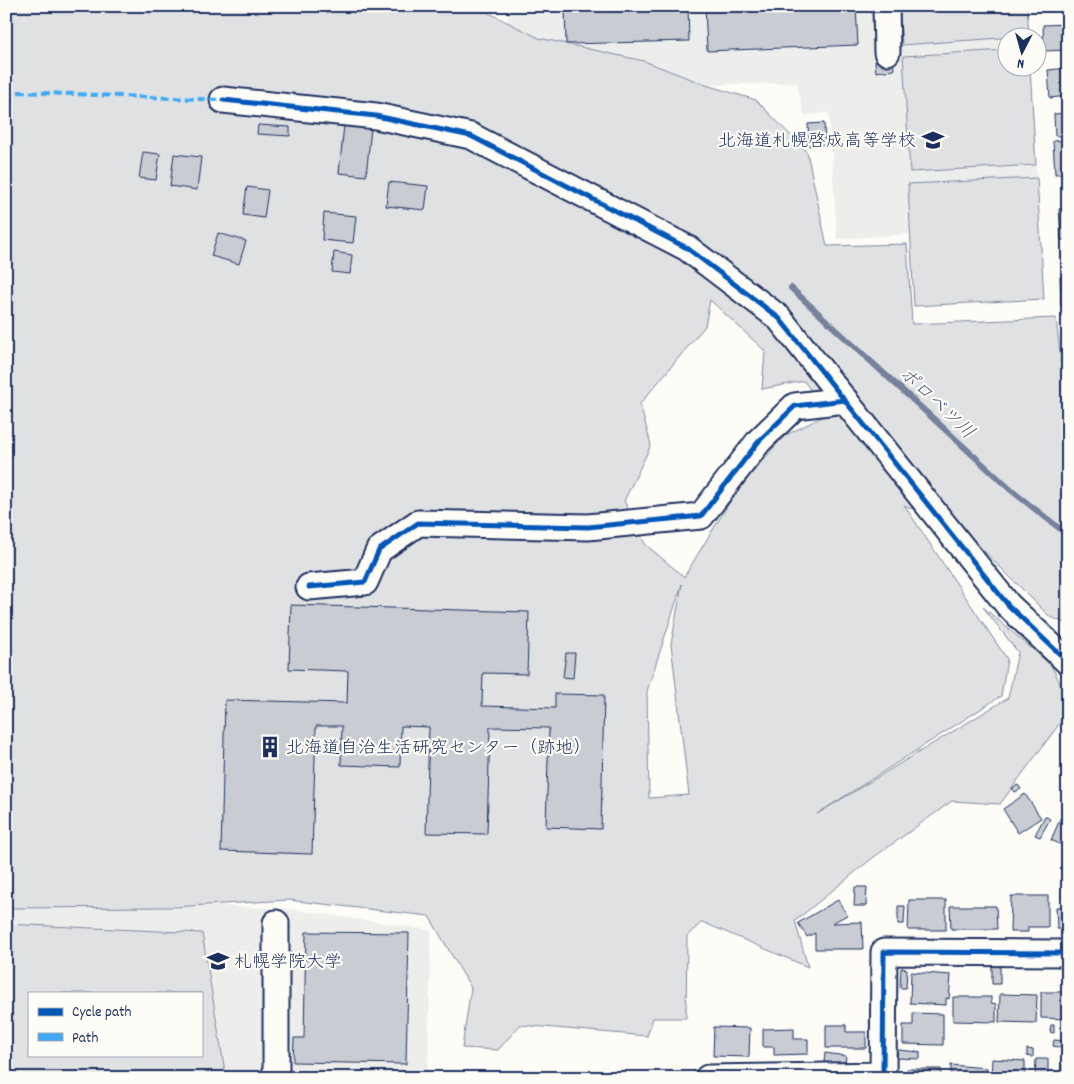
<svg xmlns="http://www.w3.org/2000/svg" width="1074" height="1084" font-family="Dekko,'Klee One',sans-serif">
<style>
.built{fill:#edeeec;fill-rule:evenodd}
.green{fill:#e0e1e3;stroke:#7e88a0;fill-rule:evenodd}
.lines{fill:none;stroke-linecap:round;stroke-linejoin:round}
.stream{stroke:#76819c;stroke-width:6}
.building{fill:#c9ccd3;stroke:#1b2f5e}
.minor-casing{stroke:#1b2f5e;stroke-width:29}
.minor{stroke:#fdfcf7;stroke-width:25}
.quiet{stroke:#3fa9f5;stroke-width:4;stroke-dasharray:8 4;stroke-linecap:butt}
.cycleway-casing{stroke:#fdfcf7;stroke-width:8}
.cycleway{stroke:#0057b8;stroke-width:5}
.labels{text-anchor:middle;stroke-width:4.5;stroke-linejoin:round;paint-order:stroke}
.poi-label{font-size:18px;fill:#1b2f5e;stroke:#fdfcf7;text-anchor:start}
.water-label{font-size:19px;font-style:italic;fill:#49587d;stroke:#fdfcf7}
</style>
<rect width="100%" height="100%" fill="#fdfcf7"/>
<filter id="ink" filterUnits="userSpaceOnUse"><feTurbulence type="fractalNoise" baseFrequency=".02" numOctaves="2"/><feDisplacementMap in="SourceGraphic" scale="10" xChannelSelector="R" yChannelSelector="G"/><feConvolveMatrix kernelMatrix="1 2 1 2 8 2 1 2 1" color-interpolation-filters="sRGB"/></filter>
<g filter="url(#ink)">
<path class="built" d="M 507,6 L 1027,6 L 1029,37 L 1006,38 L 1006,68 L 1030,68 L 1044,299 L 911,234 L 837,239 L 829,113 L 804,115 L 797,83 L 511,89 Z
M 6,896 L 289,909 L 431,930 L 428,1073 L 691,1074 L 691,1078 L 6,1078 ZM 29,993 L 201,993 L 201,1055 L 29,1055 Z"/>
<path class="green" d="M 6,6 L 475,6 L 539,38 L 644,61 L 706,85 L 756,100 L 807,152 L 827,246 L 907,244 L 912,324 L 1056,318 L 1068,421 L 1068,624 L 1050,617 L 972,539 L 904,505 L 1007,659 L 1001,696 L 817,814 L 1008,698 L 1018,652 L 983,607 L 1051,665 L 1068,699 L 1068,710 L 1057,727 L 1000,804 L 952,801 L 870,860 L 795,921 L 808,967 L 702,922 L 687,936 L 686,1018 L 653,1018 L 647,1036 L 520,1025 L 498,1050 L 462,1048 L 471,988 L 429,916 L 288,900 L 174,907 L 6,908 ZM 710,300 L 765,351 L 762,389 L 804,381 L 828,414 L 784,436 L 737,490 L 684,577 L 645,544 L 624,501 L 651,445 L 640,404 L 705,326 ZM 682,584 L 671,644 L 689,795 L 649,798 L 647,691 Z
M 899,6 L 1027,6 L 1029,36 L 902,45 Z
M 1006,50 L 1006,68 L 1030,68 L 1036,165 L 910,172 L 903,56 Z
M 1037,178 L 1044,299 L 914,306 L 908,184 Z
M 6,924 L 202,933 L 226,1078 L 6,1078 ZM 29,993 L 201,993 L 201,1055 L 29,1055 Z"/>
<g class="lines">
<path class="stream" d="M 791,288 L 1012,491 L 1068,535"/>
</g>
<path class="building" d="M 565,6 L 688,6 L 689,41 L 566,44 Z
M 705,6 L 856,6 L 858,45 L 707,51 Z
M 1068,24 L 1068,50 L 1044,51 L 1043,25 Z
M 893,59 L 894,70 L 876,72 L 875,61 Z
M 1068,68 L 1068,96 L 1050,98 L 1048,70 Z
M 1068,113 L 1068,135 L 1055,136 L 1054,114 Z
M 824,123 L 825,145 L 809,146 L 808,124 Z
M 258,125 L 290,127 L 290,136 L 257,134 Z
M 344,125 L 371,128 L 366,176 L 339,173 Z
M 1068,140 L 1068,173 L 1055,174 L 1053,141 Z
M 143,152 L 160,154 L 156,180 L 139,178 Z
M 174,154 L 201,157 L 197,190 L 170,186 Z
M 389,182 L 428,186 L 425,210 L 386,206 Z
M 247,187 L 268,190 L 264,218 L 243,215 Z
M 1059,209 L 1068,209 L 1068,240 L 1061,240 Z
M 324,213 L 356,216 L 353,243 L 322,240 Z
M 218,233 L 246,241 L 239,264 L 211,256 Z
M 334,252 L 352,255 L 350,274 L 332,272 Z
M 1060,277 L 1068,277 L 1068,305 L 1061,306 Z
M 1065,312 L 1068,312 L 1068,348 L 1066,348 Z
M 291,605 L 529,612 L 527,674 L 483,673 L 482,706 L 555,708 L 555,694 L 604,695 L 601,829 L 546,827 L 549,728 L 490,727 L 487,834 L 426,833 L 429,727 L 401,726 L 400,767 L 341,765 L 342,726 L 316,726 L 312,854 L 221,851 L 225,700 L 347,703 L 348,671 L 289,669 Z
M 566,653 L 575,653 L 573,678 L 563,677 Z
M 1018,785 L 1021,789 L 1015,792 L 1012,788 Z
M 1025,794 L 1041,818 L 1018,833 L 1003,809 Z
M 1045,816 L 1050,819 L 1040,837 L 1035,835 Z
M 1061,817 L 1068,820 L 1068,848 L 1051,840 Z
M 855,887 L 867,887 L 866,906 L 854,906 Z
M 1011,896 L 1048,896 L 1048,927 L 1028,927 L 1028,932 L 1010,932 Z
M 838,900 L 847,915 L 832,923 L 862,922 L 863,949 L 815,949 L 815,933 L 807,937 L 798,923 Z
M 909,900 L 946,900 L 946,930 L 908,930 Z
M 898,906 L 905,906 L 904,924 L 898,924 Z
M 950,906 L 996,906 L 997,929 L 951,929 Z
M 1056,907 L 1068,907 L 1068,929 L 1057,929 Z
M 306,932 L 409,933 L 406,1064 L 293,1062 L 294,1038 L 304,1038 Z
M 992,965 L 1000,965 L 1000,984 L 992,984 Z
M 901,968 L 907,969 L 906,988 L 900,988 Z
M 911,972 L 951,975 L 949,999 L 946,998 L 946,1005 L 910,1003 Z
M 1041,992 L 1068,992 L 1068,1019 L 1041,1018 Z
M 1000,994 L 1037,995 L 1036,1023 L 999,1022 Z
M 953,997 L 991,997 L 991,1003 L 996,1004 L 996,1022 L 953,1021 Z
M 913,1013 L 943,1014 L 943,1045 L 903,1044 L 903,1025 L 913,1025 Z
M 826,1025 L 846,1025 L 846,1032 L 866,1032 L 866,1048 L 826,1048 Z
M 1051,1025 L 1054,1025 L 1054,1033 L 1050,1032 Z
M 714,1027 L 750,1028 L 749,1057 L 713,1056 Z
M 794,1028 L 794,1039 L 808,1039 L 808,1054 L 774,1055 L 774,1047 L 763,1047 L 763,1029 Z
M 1054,1040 L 1064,1041 L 1062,1048 L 1053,1046 Z
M 1027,1049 L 1033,1050 L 1033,1057 L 1027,1056 Z
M 898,1050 L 920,1052 L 920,1059 L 897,1058 Z
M 825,1053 L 846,1056 L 845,1065 L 824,1062 Z
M 992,1059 L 1025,1061 L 1025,1078 L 991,1078 Z
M 1036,1059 L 1048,1059 L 1048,1078 L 1035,1078 Z
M 951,1065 L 987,1068 L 986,1078 L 951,1078 Z
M 1062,1065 L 1068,1065 L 1068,1078 L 1062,1078 Z
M 907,1069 L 941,1069 L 941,1078 L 907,1078 Z"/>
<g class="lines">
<g class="minor-casing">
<path id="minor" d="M 886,6 L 887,52
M 223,100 L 376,116 L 471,136 L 687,248 L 779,318 L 1008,605 L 1068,662
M 309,587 L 365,582 L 379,550 L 418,523 L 588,527 L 701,516 L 759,441 L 795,406 L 845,400
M 276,923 L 276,1078
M 708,1078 L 883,1075
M 883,1078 L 884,952 L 1068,953"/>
</g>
<use href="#minor" class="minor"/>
<path class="quiet" d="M 6,94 L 20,92 L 223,100"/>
<g class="cycleway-casing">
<path id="cycleway" d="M 223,100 L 376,116 L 471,136 L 687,248 L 779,318 L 1008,605 L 1068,662
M 309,587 L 365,582 L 379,550 L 418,523 L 588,527 L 701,516 L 759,441 L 795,406 L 845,400
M 883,1078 L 884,952 L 1068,953"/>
</g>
<use href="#cycleway" class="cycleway"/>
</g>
</g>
<defs>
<g id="school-bare" transform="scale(1.725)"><path d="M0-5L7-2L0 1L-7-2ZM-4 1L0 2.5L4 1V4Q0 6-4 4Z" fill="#1b2f5e" stroke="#fdfcf7" stroke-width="2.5" paint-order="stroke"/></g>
<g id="building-bare" transform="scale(1.725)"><path d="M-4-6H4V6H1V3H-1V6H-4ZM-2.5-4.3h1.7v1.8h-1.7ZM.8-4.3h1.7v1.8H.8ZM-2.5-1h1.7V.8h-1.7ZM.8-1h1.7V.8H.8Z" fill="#1b2f5e" stroke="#fdfcf7" stroke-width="2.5" paint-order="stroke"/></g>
<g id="university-bare" transform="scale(1.725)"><path d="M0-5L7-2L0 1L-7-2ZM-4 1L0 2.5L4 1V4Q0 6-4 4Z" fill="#1b2f5e" stroke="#fdfcf7" stroke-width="2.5" paint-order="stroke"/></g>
</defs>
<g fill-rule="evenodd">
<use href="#school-bare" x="933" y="140"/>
<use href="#building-bare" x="270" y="747"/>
<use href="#university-bare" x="218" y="961"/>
</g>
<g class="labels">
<g class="poi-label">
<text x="916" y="146" text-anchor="end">北海道札幌啓成高等学校</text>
<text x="286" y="753">北海道自治生活研究センター（跡地）</text>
<text x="234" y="967">札幌学院大学</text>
</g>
<g class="water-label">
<text transform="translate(938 402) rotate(43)" y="7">ポロベツ川</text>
</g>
</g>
<rect width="1074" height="1084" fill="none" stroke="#fdfcf7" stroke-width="25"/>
<rect x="12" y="12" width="1049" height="1059" fill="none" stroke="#1b2f5e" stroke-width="2" filter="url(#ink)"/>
<rect x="28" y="992" width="175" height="65" fill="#fdfcf7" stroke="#a3aaba"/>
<rect x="38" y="1008" width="25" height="8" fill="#0057b8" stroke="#a3aaba"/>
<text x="72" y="1016" font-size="15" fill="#1b2f5e">Cycle path</text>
<rect x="38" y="1033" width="25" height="8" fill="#3fa9f5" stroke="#a3aaba"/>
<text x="72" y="1042" font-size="15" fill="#1b2f5e">Path</text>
<g transform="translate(1022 52) rotate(186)"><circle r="24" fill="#fdfcf7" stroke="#a3aaba"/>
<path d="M0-4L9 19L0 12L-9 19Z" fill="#1b2f5e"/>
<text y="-8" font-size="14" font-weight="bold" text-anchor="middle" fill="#1b2f5e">N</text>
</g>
</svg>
